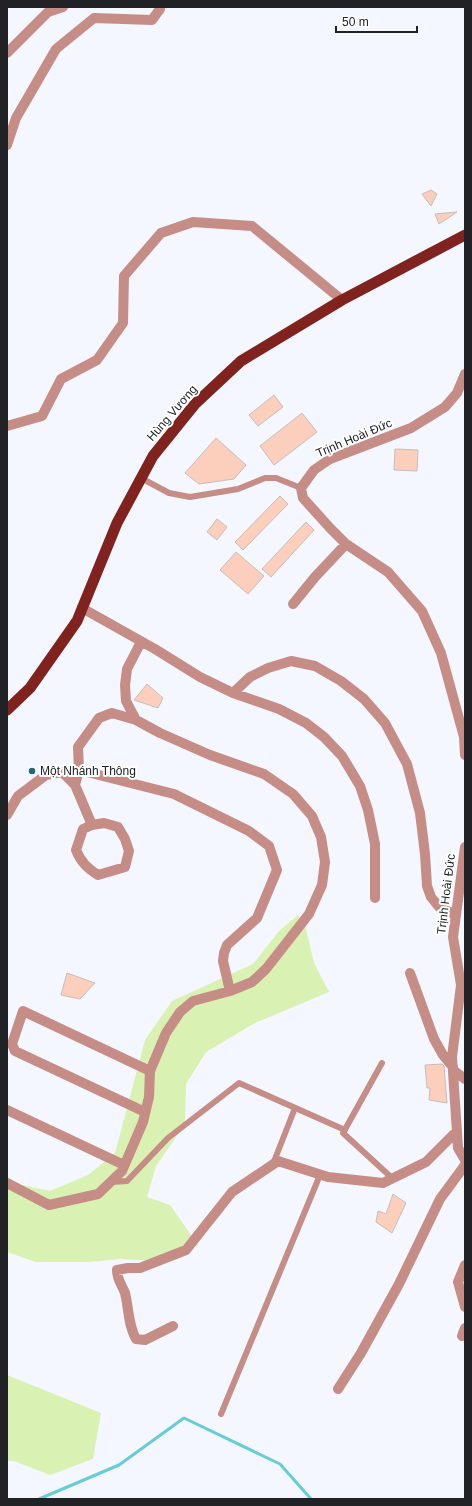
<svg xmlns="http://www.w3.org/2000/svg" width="472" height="1506" font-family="Helvetica,sans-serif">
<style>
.green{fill:#d9f1b2}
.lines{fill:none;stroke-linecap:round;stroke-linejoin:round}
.stream{stroke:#66ccd5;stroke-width:3}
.building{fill:#fccebc;stroke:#c8bdb9}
.service{stroke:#c58d86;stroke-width:6}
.minor{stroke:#c58d86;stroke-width:10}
.trunk{stroke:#80221e;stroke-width:11}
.poi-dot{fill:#216777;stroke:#fff;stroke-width:1.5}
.labels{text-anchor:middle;stroke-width:4;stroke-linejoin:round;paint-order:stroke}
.street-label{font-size:12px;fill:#202225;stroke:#fff}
.poi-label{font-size:12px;fill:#202225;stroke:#fff;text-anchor:start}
</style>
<rect width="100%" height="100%" fill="#f4f7ff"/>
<path class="green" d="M 298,915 L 306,929 L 314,963 L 329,992 L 255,1023 L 206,1052 L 186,1084 L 185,1124 L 156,1166 L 147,1197 L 170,1205 L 198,1245 L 155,1261 L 120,1259 L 88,1262 L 36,1262 L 7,1252 L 7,1176 L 17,1184 L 50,1191 L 88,1175 L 115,1153 L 145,1040 L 172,1001 L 253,964 L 279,931 Z
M 7,1375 L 101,1413 L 93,1459 L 50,1475 L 14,1461 L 7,1461 Z"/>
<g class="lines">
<path class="stream" d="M 39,1499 L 119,1465 L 184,1418 L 280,1464 L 311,1499"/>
</g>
<path class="building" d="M 431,190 L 437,194 L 431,206 L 422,194 Z
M 457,212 L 439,224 L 435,214 Z
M 274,395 L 283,407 L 258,426 L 249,415 Z
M 302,413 L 317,432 L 274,465 L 260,446 Z
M 216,438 L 246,465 L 234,479 L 199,484 L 185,473 Z
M 395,449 L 418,450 L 417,471 L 394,470 Z
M 280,496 L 288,504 L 243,550 L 235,542 Z
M 217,519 L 227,527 L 217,540 L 207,532 Z
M 306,522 L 314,530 L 271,577 L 262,569 Z
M 236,552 L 264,576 L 248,594 L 220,570 Z
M 147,684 L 163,698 L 158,708 L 134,700 Z
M 67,973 L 95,983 L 80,999 L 61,995 Z
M 442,1064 L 444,1066 L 447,1103 L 429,1100 L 430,1088 L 427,1088 L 425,1065 Z
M 393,1194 L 406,1203 L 392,1233 L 376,1222 L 378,1211 L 386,1214 Z"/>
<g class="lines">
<path class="service" d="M 141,478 L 169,493 L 190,497 L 238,489 L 265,478 L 276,478 L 301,488
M 382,1063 L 343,1133 L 392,1178
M 273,1164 L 295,1108
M 112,1182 L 127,1181 L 168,1138 L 239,1083 L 345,1130
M 221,1414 L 320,1175"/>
<path class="minor" d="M 7,53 L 48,12 L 63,7
M 7,145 L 16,118 L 56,49 L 94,18 L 152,20 L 160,9 L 159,7
M 465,374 L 457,393 L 445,407 L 411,428 L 330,459 L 314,470 L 301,488 L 303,498 L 330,528 L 346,544 L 388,572 L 422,611 L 441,653 L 464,737 L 465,755
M 7,426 L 42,416 L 61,379 L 97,360 L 123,323 L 124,276 L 161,233 L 193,222 L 252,226 L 342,300
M 293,604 L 315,577 L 346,544
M 82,608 L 155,649 L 200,677 L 233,693 L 279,709 L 306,723 L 324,737 L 342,756 L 360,786 L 368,810 L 375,844 L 375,898
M 233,693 L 250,677 L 268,668 L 291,661 L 315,666 L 341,681 L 364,699 L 385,723 L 407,764 L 420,813 L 425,854 L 427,886 L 431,897 L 439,907 L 456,915
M 136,720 L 112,713 L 99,718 L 78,747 L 79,770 L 174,794 L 249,831 L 269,846 L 277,870 L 257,918 L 227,945 L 224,953 L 223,961 L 230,991
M 75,785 L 92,825
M 7,815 L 18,796 L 46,775 L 62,772 L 75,785 L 79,770
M 104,823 L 118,827 L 125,839 L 129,851 L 125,867 L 98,875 C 87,868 81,862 76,850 L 83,829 L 92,825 Z
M 410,973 L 434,1039 L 443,1055 L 453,1067
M 461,985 L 452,1057 L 458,1148 L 465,1160
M 464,990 L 461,985 L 453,937 L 465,847
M 453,1070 L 465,1079
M 7,1110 L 124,1165
M 145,1112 L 15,1051 L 12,1044 L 23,1011 L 150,1071
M 7,1183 L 49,1205 L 98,1194 L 122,1171 L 143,1122 L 149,1097 L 150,1071 L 166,1033 L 180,1012 L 193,1001 L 230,991 L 252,982 L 266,969 L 309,914 L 322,885 L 325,862 L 321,837 L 312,816 L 293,794 L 264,774 L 210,755 L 160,733 L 136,720 L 126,701 L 125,685 L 127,669 L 141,642
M 465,1265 L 458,1282 L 465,1307
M 173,1326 L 145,1340 L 136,1339 C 128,1325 129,1309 125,1293 C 122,1285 117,1280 117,1270 L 128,1268 L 140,1268 L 186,1250 L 232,1192 L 278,1161 L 328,1177 L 383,1183 L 426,1162 L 457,1131
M 462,1336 L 465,1328
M 338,1389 L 361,1353 L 399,1284 L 440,1199 L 465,1165"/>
<path class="trunk" d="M 7,710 L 30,688 L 77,621 L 117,523 L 153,456 L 195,404 L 241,361 L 342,300 L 465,235"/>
</g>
<circle class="poi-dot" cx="32" cy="771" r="4"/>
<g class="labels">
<g class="street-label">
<text transform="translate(172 413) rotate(-49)" y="4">Hùng Vương</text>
<text transform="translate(354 438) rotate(-23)" y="4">Trịnh Hoài Đức</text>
<text transform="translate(446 894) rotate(-83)" y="4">Trịnh Hoài Đức</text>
</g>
<g class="poi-label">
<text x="40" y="775">Một Nhánh Thông</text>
</g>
</g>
<rect width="472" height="1506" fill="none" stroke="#202225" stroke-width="16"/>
<path d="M336 26v6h81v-6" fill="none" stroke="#202225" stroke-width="2"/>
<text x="342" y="26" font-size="12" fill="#202225" stroke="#ffffff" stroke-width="3" paint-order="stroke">50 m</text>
</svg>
